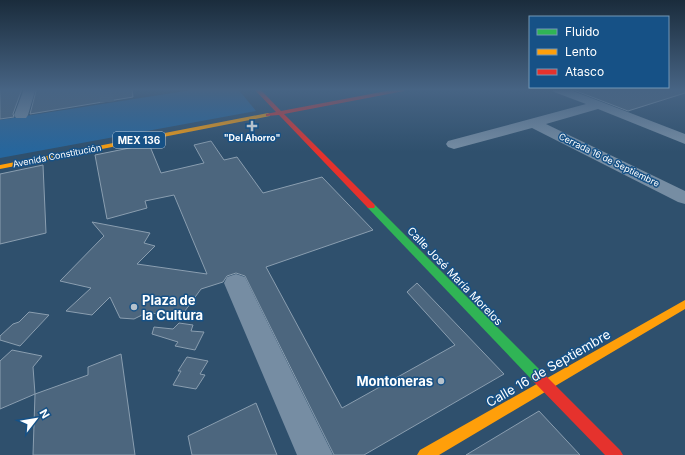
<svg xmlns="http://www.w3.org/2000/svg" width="685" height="455" font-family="Inter,sans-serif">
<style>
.green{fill:#26669d}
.building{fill:#4c667e;stroke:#8a9eb0}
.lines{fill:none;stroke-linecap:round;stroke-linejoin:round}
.street-tunnel{stroke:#4e6a83;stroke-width:14;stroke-dasharray:14 7;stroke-linecap:butt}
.street{fill:#768da3;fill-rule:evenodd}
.fast{fill:#30b455;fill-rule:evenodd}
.slow{fill:#ff9f0a;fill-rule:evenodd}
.jam{fill:#e5322d;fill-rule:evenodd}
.poi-dot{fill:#b6c2cc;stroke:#165186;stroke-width:1.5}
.labels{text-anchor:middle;stroke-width:3;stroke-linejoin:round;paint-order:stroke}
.far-poi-label{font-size:9px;font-weight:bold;fill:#fff;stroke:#165186}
.far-street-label{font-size:9px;fill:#fff;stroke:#165186}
.shield{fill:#165186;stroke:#b9cbdb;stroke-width:1}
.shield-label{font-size:10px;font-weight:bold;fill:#fff}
.street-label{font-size:11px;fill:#fff;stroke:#165186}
.near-poi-label{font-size:13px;font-weight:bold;fill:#fff;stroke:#165186;text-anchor:start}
.near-street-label{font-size:13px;fill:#fff;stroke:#165186}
</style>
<rect width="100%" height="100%" fill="#2f506d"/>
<path class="green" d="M 198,89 L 238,89 L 256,111 L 0,158 L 0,120 Z"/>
<path class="building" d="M 0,89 L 22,89 L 13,114 L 14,117 L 0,119 Z
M 36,89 L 132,89 L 133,97 L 30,114 L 36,91 Z
M 571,89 L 685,89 L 685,93 L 628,111 Z
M 211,141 L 224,160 L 237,157 L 263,193 L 322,177 L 373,230 L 266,267 L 342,408 L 455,345 L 407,292 L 417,283 L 504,374 L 364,455 L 334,455 L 245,276 L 236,273 L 227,276 L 223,282 L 201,289 L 179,319 L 148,312 L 134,319 L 120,318 L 110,297 L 92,315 L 66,311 L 91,288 L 60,281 L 104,236 L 92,222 L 150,233 L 144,243 L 155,246 L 137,264 L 207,274 L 174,195 L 145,201 L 147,208 L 107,219 L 95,155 L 149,144 L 161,173 L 204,163 L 194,145 Z
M 43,165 L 46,233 L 0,244 L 0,174 Z
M 29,312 L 49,315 L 20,346 L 0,340 L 0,336 L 13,324 L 19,322 Z
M 179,323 L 193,325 L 191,331 L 204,332 L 195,350 L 175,346 L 178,342 L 152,334 L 154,327 L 173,329 Z
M 12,350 L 42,356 L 33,367 L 35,394 L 0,409 L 0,361 Z
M 121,354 L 135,455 L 33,455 L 35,394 L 88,375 L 88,367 Z
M 187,357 L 208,361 L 200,374 L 205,375 L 196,389 L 173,385 L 181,371 L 178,371 Z
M 256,403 L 277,455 L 192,455 L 188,436 Z
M 539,411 L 580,455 L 466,455 Z"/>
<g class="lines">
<path class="street-tunnel" d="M 106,89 L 107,102"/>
<path class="street" d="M 24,89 L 34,89 L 35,91 L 28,115 L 26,118 L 16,118 L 14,115 Z
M 552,89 L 568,89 L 685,134 L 685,144 L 598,109 L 546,124 L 685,191 L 685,204 L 678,202 L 532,128 L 454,149 L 448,147 L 446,144 L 448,141 L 586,104 L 554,92 Z
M 236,274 L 245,277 L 248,283 L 333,455 L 297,455 L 224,283 L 227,277 Z"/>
<path class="fast" d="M 371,203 L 374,204 L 544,374 L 546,378 L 544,382 L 539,384 L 534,382 L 368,208 L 367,206 L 368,204 Z"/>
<path class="slow" d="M 268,113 L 270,114 L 270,116 L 0,169 L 0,165 Z
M 685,300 L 685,309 L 439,455 L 417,455 L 420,450 Z"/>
<path class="jam" d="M 254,89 L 260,89 L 281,111 L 397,89 L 406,89 L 404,91 L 284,114 L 374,204 L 375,206 L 374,208 L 368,208 L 279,115 L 266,116 L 266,114 L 276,112 Z
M 539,372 L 544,374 L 620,450 L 623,455 L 605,455 L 534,382 L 532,378 L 534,374 Z"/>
</g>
<linearGradient id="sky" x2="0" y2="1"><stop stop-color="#1a2c3c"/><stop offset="0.59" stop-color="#476484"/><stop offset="1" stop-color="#476484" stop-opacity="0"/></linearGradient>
<rect width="685" height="152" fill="url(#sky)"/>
<g class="poi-dot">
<path d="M250 120h4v4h4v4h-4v4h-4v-4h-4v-4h4z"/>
<circle cx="134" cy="307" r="4"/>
<circle cx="441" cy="381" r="4"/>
</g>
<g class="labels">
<g class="far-poi-label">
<text x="252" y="141">"Del Ahorro"</text>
</g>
<g class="far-street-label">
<text transform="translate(57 156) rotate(-11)" y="3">Avenida Constitución</text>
<text transform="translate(609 160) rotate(26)" y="3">Cerrada 16 de Septiembre</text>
</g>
<rect class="shield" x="113" y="132" width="52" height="16" rx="3"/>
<g class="shield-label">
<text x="139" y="144">MEX 136</text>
</g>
<g class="street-label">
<text transform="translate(455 276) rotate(46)" y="4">Calle José María Morelos</text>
</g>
<g class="near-poi-label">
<text x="142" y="305">Plaza de<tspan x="142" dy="15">la Cultura</tspan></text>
<text x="433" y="386" text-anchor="end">Montoneras</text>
</g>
<g class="near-street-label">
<text transform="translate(548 368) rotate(-30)" y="5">Calle 16 de Septiembre</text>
</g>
</g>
<rect x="529" y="16" width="140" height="72" fill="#165186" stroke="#7397b6"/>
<rect x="537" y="29" width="20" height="6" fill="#30b455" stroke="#7397b6"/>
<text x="565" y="36" font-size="12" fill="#ffffff">Fluido</text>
<rect x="537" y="49" width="20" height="6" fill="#ff9f0a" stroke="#7397b6"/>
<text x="565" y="56" font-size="12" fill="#ffffff">Lento</text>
<rect x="537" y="69" width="20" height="6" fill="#e5322d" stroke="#7397b6"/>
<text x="565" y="76" font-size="12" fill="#ffffff">Atasco</text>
<g transform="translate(36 419) rotate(59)" stroke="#165186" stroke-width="3" paint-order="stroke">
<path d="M0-3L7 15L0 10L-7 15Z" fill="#ffffff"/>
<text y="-6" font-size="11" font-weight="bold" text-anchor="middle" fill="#ffffff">N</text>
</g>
</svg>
